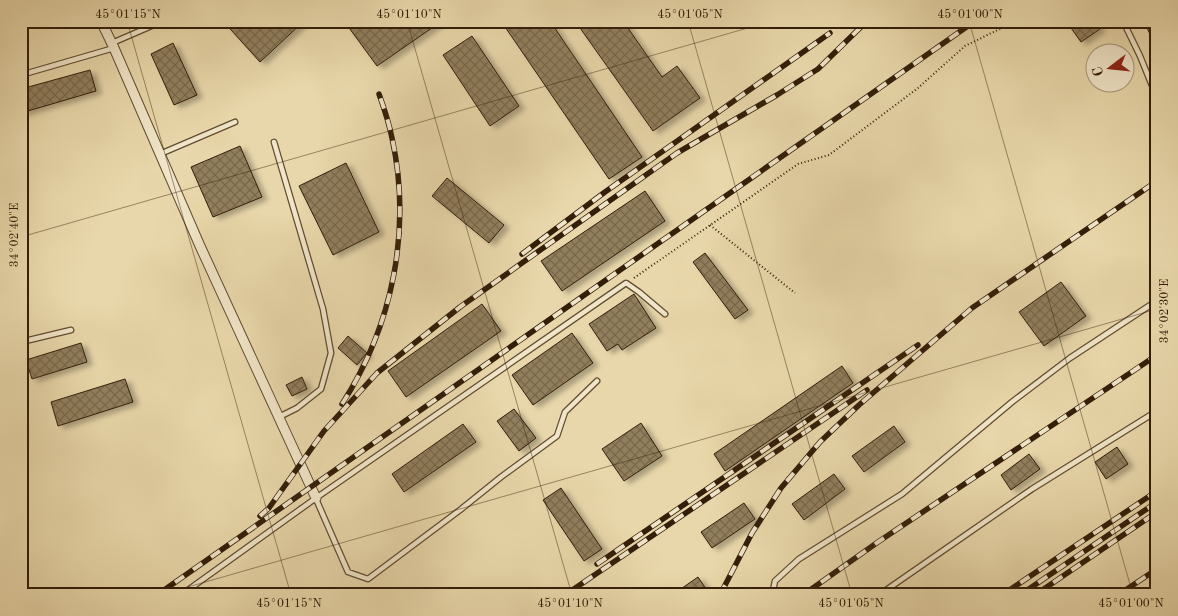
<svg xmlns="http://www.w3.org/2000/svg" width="1178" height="616" font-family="'Old Standard TT',serif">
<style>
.building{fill:url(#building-cross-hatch);stroke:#331e09;filter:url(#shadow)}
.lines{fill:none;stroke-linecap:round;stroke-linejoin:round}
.lane-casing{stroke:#604c31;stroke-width:7}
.street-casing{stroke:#604c31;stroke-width:11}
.path{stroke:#331e09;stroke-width:2;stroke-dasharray:1 2.5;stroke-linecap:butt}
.lane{stroke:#f0e5c8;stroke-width:4.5}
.street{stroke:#f0e5c8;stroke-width:9}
.rail-casing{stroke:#331e09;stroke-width:5.5}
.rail{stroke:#f0e5c8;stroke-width:4;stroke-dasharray:11;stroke-linecap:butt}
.ticks{fill:none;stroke:#331e09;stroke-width:1;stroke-opacity:0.45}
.neatline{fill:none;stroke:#331e09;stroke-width:2}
.ticks-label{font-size:12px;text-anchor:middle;fill:#331e09}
</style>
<defs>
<pattern id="building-cross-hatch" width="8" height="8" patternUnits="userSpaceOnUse" patternTransform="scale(1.25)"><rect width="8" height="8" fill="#917e5d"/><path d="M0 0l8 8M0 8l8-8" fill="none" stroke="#77674b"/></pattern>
<filter id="shadow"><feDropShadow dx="5.5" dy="3" stdDeviation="2.5" flood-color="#0004"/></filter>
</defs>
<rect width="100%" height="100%" fill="#e8d7aa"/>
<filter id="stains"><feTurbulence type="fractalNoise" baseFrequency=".004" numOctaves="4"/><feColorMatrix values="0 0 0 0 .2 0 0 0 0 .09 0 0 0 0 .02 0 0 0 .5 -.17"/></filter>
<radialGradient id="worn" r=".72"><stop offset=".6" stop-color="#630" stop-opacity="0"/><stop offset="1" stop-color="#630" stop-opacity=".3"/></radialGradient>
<path class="building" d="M 223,21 L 304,21 L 260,62 Z
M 344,21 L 371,21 L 373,24 L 378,21 L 442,21 L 377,66 Z
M 501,21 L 550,21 L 642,157 L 609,179 Z
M 589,21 L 623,21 L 662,77 L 677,66 L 700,98 L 653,131 L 580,28 Z
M 1066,21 L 1095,21 L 1100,29 L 1081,42 Z
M 1144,21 L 1157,21 L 1157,50 Z
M 472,36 L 519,106 L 490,126 L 443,55 Z
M 173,43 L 197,95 L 174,105 L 151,54 Z
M 90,70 L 96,91 L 21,113 L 21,89 Z
M 240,146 L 262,197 L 213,217 L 191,167 Z
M 346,163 L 379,232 L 333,255 L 299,186 Z
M 447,178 L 504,225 L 489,243 L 432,196 Z
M 645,191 L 665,221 L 562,291 L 541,261 Z
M 705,253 L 748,310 L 735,319 L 693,262 Z
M 1061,282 L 1086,316 L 1044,346 L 1019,312 Z
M 634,294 L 656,328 L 622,350 L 618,344 L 607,351 L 589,324 Z
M 482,304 L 501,331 L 406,397 L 388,371 Z
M 572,333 L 593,363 L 533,405 L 512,375 Z
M 348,336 L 367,353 L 357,365 L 338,348 Z
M 81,343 L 87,362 L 32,379 L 26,360 Z
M 842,366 L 853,383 L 725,471 L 714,454 Z
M 302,377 L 307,389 L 292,396 L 286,385 Z
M 125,379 L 133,402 L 58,426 L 51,402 Z
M 514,409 L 536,438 L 519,451 L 497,421 Z
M 641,423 L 662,456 L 624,481 L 602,449 Z
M 463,424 L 476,442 L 404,492 L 392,474 Z
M 894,426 L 905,442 L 864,472 L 852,456 Z
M 1117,447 L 1128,464 L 1106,479 L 1095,462 Z
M 1029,454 L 1040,469 L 1011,490 L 1001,475 Z
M 834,474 L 845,489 L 804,520 L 792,504 Z
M 561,488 L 602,549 L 584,561 L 543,500 Z
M 744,503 L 755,519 L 712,548 L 701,532 Z
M 698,577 L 710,595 L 672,595 Z"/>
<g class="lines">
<g class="lane-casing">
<path id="lane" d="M 1123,21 L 1140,56 L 1153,88 L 1157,94
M 112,43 L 163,21
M 21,75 L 114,48
M 274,142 L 323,309 L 331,353 L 321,389 L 297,408 L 279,417
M 160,154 L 235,122
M 21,342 L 71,330
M 316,499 L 348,572 L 368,579 L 460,510 L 501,477 L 557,436 L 565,412 L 597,381
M 181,595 L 316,498 L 626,283 L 639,292 L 665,314
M 772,595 L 775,581 L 799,559 L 902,494 L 1012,402 L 1070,358 L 1155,302 L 1157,299
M 879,595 L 1032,489 L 1157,411"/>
</g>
<g class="street-casing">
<path id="street" d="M 101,21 L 114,48 L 200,246 L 316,498"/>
</g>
<path class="path" d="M 710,225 L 795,293
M 634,278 L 798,164 L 829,155 L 918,88 L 965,46 L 1016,21"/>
<use href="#lane" class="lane"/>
<use href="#street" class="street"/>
<g class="rail-casing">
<path id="rail" d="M 522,254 L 605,192 L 830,33
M 342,404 C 393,325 412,229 392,138 C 389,123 384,108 379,94
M 260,516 L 269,508 L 324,431 L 377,373 L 460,307 L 677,153 L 777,95 L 818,69 L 867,21
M 597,564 L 918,345
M 157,595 L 975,21
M 565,595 L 867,390
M 720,595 L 752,533 L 781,488 L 820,442 L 859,405 L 972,308 L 1157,181
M 803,595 L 878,542 L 1157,355
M 1002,595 L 1157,491
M 1020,595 L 1157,502
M 1035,595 L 1157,512
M 1118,595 L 1157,569
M 1143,595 L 1157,585"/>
</g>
<use href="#rail" class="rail"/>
</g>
<path class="ticks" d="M 127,21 L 291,595M 407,21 L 572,595M 688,21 L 852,595M 969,21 L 1133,595M 21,237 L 772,21M 160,595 L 1157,309"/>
<rect width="1178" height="616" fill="none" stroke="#e8d7aa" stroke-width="55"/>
<g transform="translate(1110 68) rotate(254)"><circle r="24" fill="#f0e5c8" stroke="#a4957c"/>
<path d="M0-4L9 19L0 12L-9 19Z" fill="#8f2418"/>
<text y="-8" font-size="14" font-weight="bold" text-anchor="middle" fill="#331e09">С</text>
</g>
<rect x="28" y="28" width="1122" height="560" class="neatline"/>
<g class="ticks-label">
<text x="128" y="18">45°01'15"N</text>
<text x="409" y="18">45°01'10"N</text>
<text x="690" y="18">45°01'05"N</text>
<text x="970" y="18">45°01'00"N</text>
<text transform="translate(14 235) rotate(-90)" y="4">34°02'40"E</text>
<text transform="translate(1164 311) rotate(-90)" y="4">34°02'30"E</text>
<text x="289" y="607">45°01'15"N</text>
<text x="570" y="607">45°01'10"N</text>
<text x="851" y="607">45°01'05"N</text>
<text x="1131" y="607">45°01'00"N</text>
</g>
<rect width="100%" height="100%" filter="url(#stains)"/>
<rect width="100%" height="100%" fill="url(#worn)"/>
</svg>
